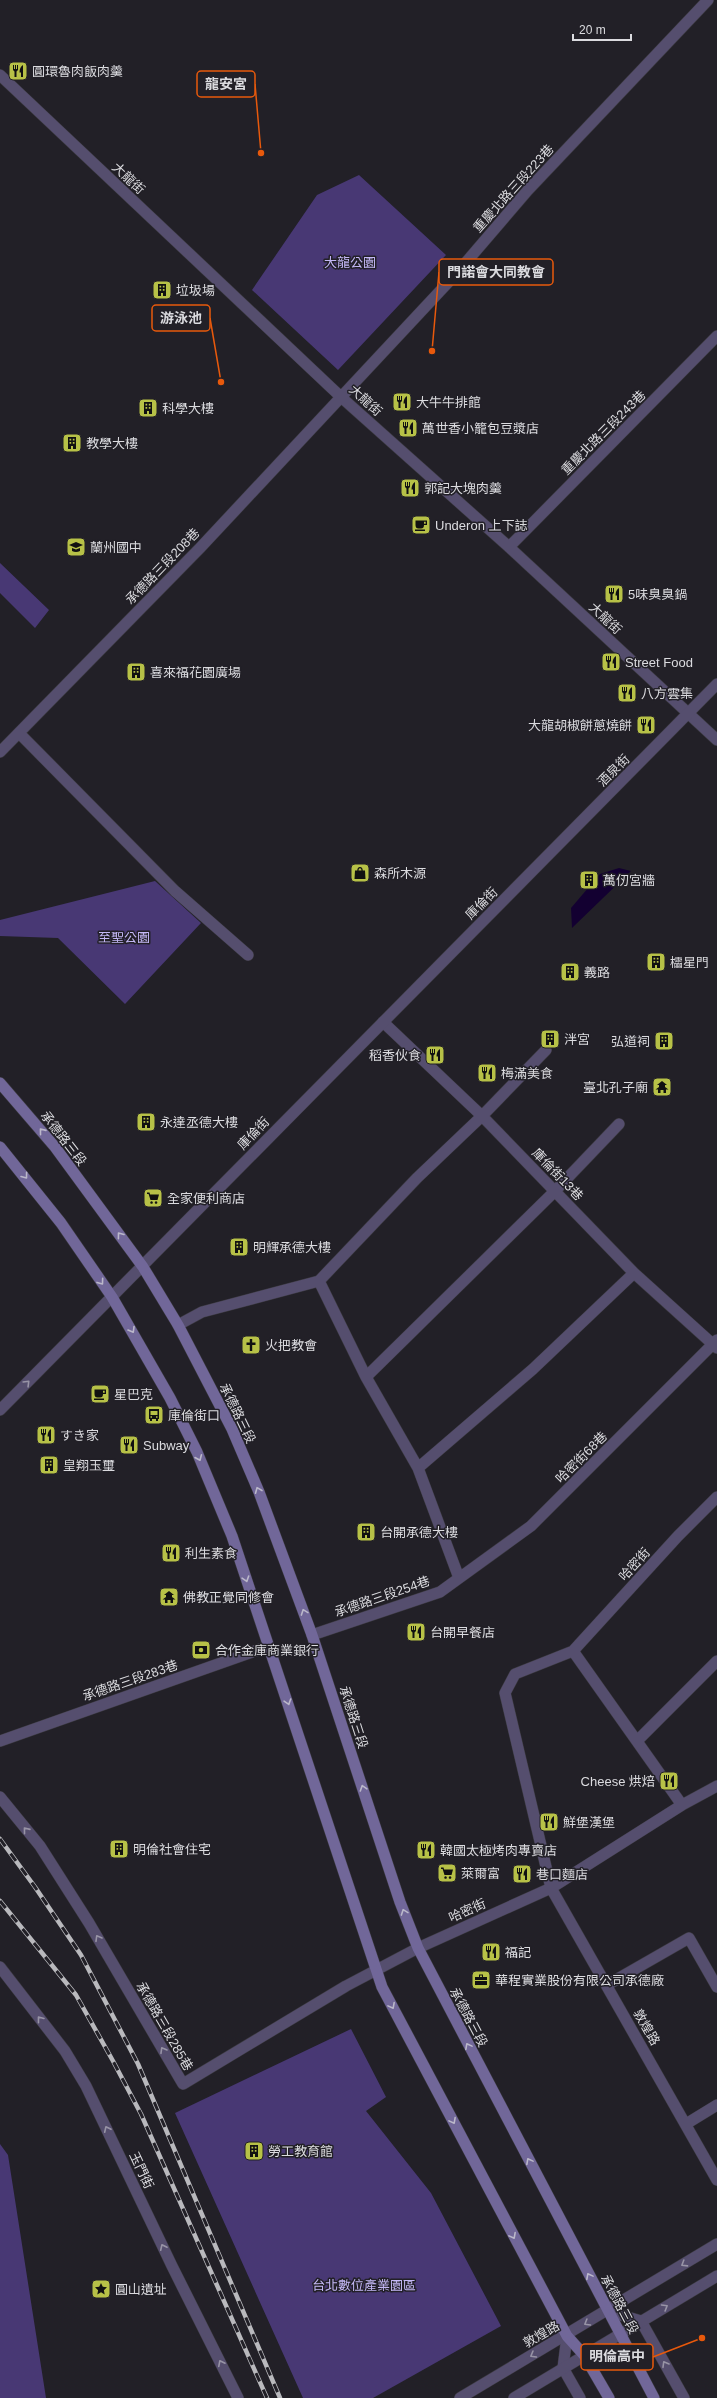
<svg xmlns="http://www.w3.org/2000/svg" width="717" height="2398" font-family="Arial,'Noto Sans TC','Noto Sans JP',sans-serif">
<style>
.green{fill:#483874}
.water{fill:#130031}
.lines{fill:none;stroke-linecap:round;stroke-linejoin:round}
.minor-casing{stroke:#3c3a41;stroke-width:12}
.tertiary-casing{stroke:#3c3a41;stroke-width:12}
.secondary-casing{stroke:#3c3a41;stroke-width:12}
.minor{stroke:#554e6e;stroke-width:11}
.tertiary{stroke:#554e6e;stroke-width:11}
.secondary{stroke:#716799;stroke-width:11}
.rail-casing{stroke:#b9b9bd;stroke-width:4.5}
.rail{stroke:#222027;stroke-width:3;stroke-dasharray:9;stroke-linecap:butt}
.oneway{stroke:#bbb8ca}
.oneway2{stroke:#9894a6}
.labels{text-anchor:middle;stroke-width:3;stroke-linejoin:round;paint-order:stroke}
.poi-label{font-size:13px;fill:#dbdbdf;stroke:#222027;text-anchor:start}
.street-label{font-size:13px;fill:#dbdbdf;stroke:#222027}
.park-label{font-size:13px;fill:#c3b7f5;stroke:#222027}
.leader{fill:none;stroke:#e8590c;stroke-width:1.5}
.callout-dot{fill:#e8590c;stroke:#222027;stroke-width:1.5}
.callout{fill:#222027;stroke:#e8590c;stroke-width:1.5}
.callout-label{font-size:14px;text-anchor:middle;font-weight:bold;fill:#dbdbdf}
</style>
<rect width="100%" height="100%" fill="#222027"/>
<path class="green" d="M 359,175 L 446,255 L 338,370 L 252,290 L 317,195 Z
M 0,563 L 49,610 L 35,628 L 0,593 Z
M 155,881 L 201,923 L 125,1004 L 58,938 L 0,936 L 0,920 Z
M 351,2029 L 386,2097 L 366,2111 L 431,2193 L 501,2326 L 373,2398 L 303,2398 L 175,2113 Z
M 0,2144 L 8,2155 L 46,2398 L 0,2398 Z"/>
<path class="water" d="M 619,868 L 631,871 L 572,928 L 571,908 L 600,874 Z"/>
<g class="lines">
<g class="minor-casing">
<path id="minor" d="M 0,75 L 341,397 L 509,547 L 717,740
M 509,547 L 717,336
M 19,733 L 175,891 L 248,955
M 0,752 L 200,548 L 456,274 L 528,190 L 708,0
M 383,1022 L 482,1116 L 634,1273 L 717,1348
M 319,1281 L 366,1377 L 418,1468 L 459,1578
M 178,1325 L 202,1312 L 319,1281 L 417,1178 L 482,1116 L 546,1050
M 366,1377 L 555,1191 L 619,1124
M 418,1468 L 533,1369 L 634,1273
M 717,1497 L 678,1536 L 573,1651 L 515,1674 L 505,1693 L 551,1888 L 717,2180
M 312,1635 L 440,1592 L 531,1526 L 717,1340
M 573,1651 L 682,1805
M 0,1741 L 269,1646
M 637,1741 L 717,1661
M 0,1797 L 40,1846 L 89,1923 L 183,2084 L 346,1986 L 418,1948 L 551,1888 L 682,1805 L 717,1786
M 0,1967 L 65,2051 L 86,2086 L 172,2266 L 238,2398
M 607,1985 L 689,1938 L 717,1987
M 686,2124 L 717,2105
M 607,2311 L 641,2321 L 684,2398
M 567,2336 L 563,2368 L 580,2398"/>
</g>
<g class="tertiary-casing">
<path id="tertiary" d="M 0,1410 L 717,684
M 460,2398 L 717,2244
M 514,2398 L 717,2276"/>
</g>
<g class="secondary-casing">
<path id="secondary" d="M 0,1083 L 55,1147 L 143,1267 L 178,1325 L 232,1429 L 259,1492 L 312,1635 L 400,1902 L 418,1948 L 654,2398
M 0,1147 L 61,1223 L 112,1297 L 170,1398 L 197,1452 L 232,1536 L 382,1987 L 567,2336 L 584,2355 L 609,2398"/>
</g>
<use href="#minor" class="minor"/>
<use href="#tertiary" class="tertiary"/>
<use href="#secondary" class="secondary"/>
<g class="rail-casing">
<path id="rail" d="M 0,1839 L 35,1887 L 81,1955 L 138,2064 L 280,2398
M 0,1901 L 76,1995 L 113,2061 L 141,2114 L 267,2398"/>
</g>
<use href="#rail" class="rail"/>
</g>
<defs><path id="oneway-chevron" d="M-2-3.5L2.5 0L-2 3.5" fill="none" stroke-width="1.6" stroke-linecap="round" stroke-linejoin="round"/></defs>
<g class="oneway">
<use href="#oneway-chevron" transform="translate(42 1131) rotate(-129)"/>
<use href="#oneway-chevron" transform="translate(25 1176) rotate(53)"/>
<use href="#oneway-chevron" transform="translate(120 1235) rotate(-127)"/>
<use href="#oneway-chevron" transform="translate(101 1282) rotate(54)"/>
<use href="#oneway-chevron" transform="translate(132 1330) rotate(60)"/>
<use href="#oneway-chevron" transform="translate(199 1458) rotate(67)"/>
<use href="#oneway-chevron" transform="translate(258 1490) rotate(-112)"/>
<use href="#oneway-chevron" transform="translate(246 1579) rotate(72)"/>
<use href="#oneway-chevron" transform="translate(304 1612) rotate(-110)"/>
<use href="#oneway-chevron" transform="translate(288 1702) rotate(72)"/>
<use href="#oneway-chevron" transform="translate(363 1788) rotate(-108)"/>
<use href="#oneway-chevron" transform="translate(404 1912) rotate(-110)"/>
<use href="#oneway-chevron" transform="translate(392 2006) rotate(62)"/>
<use href="#oneway-chevron" transform="translate(468 2046) rotate(-118)"/>
<use href="#oneway-chevron" transform="translate(453 2121) rotate(62)"/>
<use href="#oneway-chevron" transform="translate(529 2161) rotate(-118)"/>
<use href="#oneway-chevron" transform="translate(513 2236) rotate(62)"/>
<use href="#oneway-chevron" transform="translate(589 2276) rotate(-118)"/>
</g>
<g class="oneway2">
<use href="#oneway-chevron" transform="translate(27 1383) rotate(-45)"/>
<use href="#oneway-chevron" transform="translate(26 1830) rotate(-129)"/>
<use href="#oneway-chevron" transform="translate(98 1938) rotate(-120)"/>
<use href="#oneway-chevron" transform="translate(40 2019) rotate(-128)"/>
<use href="#oneway-chevron" transform="translate(163 2050) rotate(-120)"/>
<use href="#oneway-chevron" transform="translate(107 2129) rotate(-115)"/>
<use href="#oneway-chevron" transform="translate(163 2247) rotate(-115)"/>
<use href="#oneway-chevron" transform="translate(684 2264) rotate(148)"/>
<use href="#oneway-chevron" transform="translate(665 2307) rotate(-31)"/>
<use href="#oneway-chevron" transform="translate(587 2323) rotate(149)"/>
<use href="#oneway-chevron" transform="translate(533 2355) rotate(150)"/>
<use href="#oneway-chevron" transform="translate(221 2363) rotate(-117)"/>
<use href="#oneway-chevron" transform="translate(665 2364) rotate(-120)"/>
</g>
<defs>
<g id="restaurant-square" transform="scale(1)"><rect x="-9" y="-9" width="18" height="18" rx="4" fill="#b7c147" stroke="#222027"/><path d="M-5-6h1v4h1v-4h1v4h1v-4h1v5L-1.5 .5V6h-2V.5L-5-1ZM5-6V6H3V1.5H1.5Q1.5-4 5-6Z" fill="#111"/></g>
<g id="building-square" transform="scale(1)"><rect x="-9" y="-9" width="18" height="18" rx="4" fill="#b7c147" stroke="#222027"/><path d="M-4-6H4V6H1V3H-1V6H-4ZM-2.5-4.3h1.7v1.8h-1.7ZM.8-4.3h1.7v1.8H.8ZM-2.5-1h1.7V.8h-1.7ZM.8-1h1.7V.8H.8Z" fill="#111"/></g>
<g id="cafe-square" transform="scale(1)"><rect x="-9" y="-9" width="18" height="18" rx="4" fill="#b7c147" stroke="#222027"/><path d="M-5.5-4.5H6V0H3Q3 3.5 0 3.5H-2.5Q-5.5 3.5-5.5 0ZM3-3.2v2h1.7v-2ZM-6 4.5H4V6H-6Z" fill="#111"/></g>
<g id="school-square" transform="scale(1)"><rect x="-9" y="-9" width="18" height="18" rx="4" fill="#b7c147" stroke="#222027"/><path d="M0-5L7-2L0 1L-7-2ZM-4 1L0 2.5L4 1V4Q0 6-4 4Z" fill="#111"/></g>
<g id="shop-square" transform="scale(1)"><rect x="-9" y="-9" width="18" height="18" rx="4" fill="#b7c147" stroke="#222027"/><path d="M-5-2.5h2.3a2.7 3.5 0 0 1 5.4 0H5L5.5 6h-11ZM-1.5-2.5h3a1.5 2.3 0 0 0-3 0Z" fill="#111"/></g>
<g id="temple-square" transform="scale(1)"><rect x="-9" y="-9" width="18" height="18" rx="4" fill="#b7c147" stroke="#222027"/><path d="M0-6L5-2H3V0L6.5 2.5H4V6H1.5V3h-3V6H-4V2.5H-6.5L-3 0V-2H-5Z" fill="#111"/></g>
<g id="supermarket-square" transform="scale(1)"><rect x="-9" y="-9" width="18" height="18" rx="4" fill="#b7c147" stroke="#222027"/><path d="M-6-5.5h2.5l.6 2H6L4.5 2H-2.5L-4.4-4H-6ZM-1.5 3.2a1.3 1.3 0 1 0 .1 0ZM3 3.2a1.3 1.3 0 1 0 .1 0Z" fill="#111"/></g>
<g id="church-square" transform="scale(1)"><rect x="-9" y="-9" width="18" height="18" rx="4" fill="#b7c147" stroke="#222027"/><path d="M-1.2-6h2.4v3.5h3.3v2.4h-3.3V6h-2.4V-.1h-3.3v-2.4h3.3Z" fill="#111"/></g>
<g id="bus-square" transform="scale(1)"><rect x="-9" y="-9" width="18" height="18" rx="4" fill="#b7c147" stroke="#222027"/><path d="M-5-6H5V4H4V6H2V4H-2V6H-4V4H-5ZM-3.5-4V0h7V-4ZM-3.5 1.2v1.5H-2V1.2ZM2 1.2v1.5H3.5V1.2Z" fill="#111"/></g>
<g id="bank-square" transform="scale(1)"><rect x="-9" y="-9" width="18" height="18" rx="4" fill="#b7c147" stroke="#222027"/><path d="M-6-4H6V4H-6ZM0-2.3a2.3 2.3 0 1 0 0 4.6a2.3 2.3 0 1 0 0-4.6Z" fill="#111"/></g>
<g id="office-square" transform="scale(1)"><rect x="-9" y="-9" width="18" height="18" rx="4" fill="#b7c147" stroke="#222027"/><path d="M-6-3h4V-5.5h4V-3h4V5H-6ZM-1-4.5V-3h2v-1.5ZM-6 0V1H6V0Z" fill="#111"/></g>
<g id="sight-square" transform="scale(1)"><rect x="-9" y="-9" width="18" height="18" rx="4" fill="#b7c147" stroke="#222027"/><path d="M0-6L1.8-2.2L6-1.7L2.9 1.2L3.7 5.4L0 3.3L-3.7 5.4L-2.9 1.2L-6-1.7L-1.8-2.2Z" fill="#111"/></g>
</defs>
<g fill-rule="evenodd">
<use href="#restaurant-square" x="18" y="71"/>
<use href="#building-square" x="162" y="290"/>
<use href="#restaurant-square" x="402" y="402"/>
<use href="#building-square" x="148" y="408"/>
<use href="#restaurant-square" x="408" y="428"/>
<use href="#building-square" x="72" y="443"/>
<use href="#restaurant-square" x="410" y="488"/>
<use href="#cafe-square" x="421" y="525"/>
<use href="#school-square" x="76" y="547"/>
<use href="#restaurant-square" x="614" y="594"/>
<use href="#restaurant-square" x="611" y="662"/>
<use href="#building-square" x="136" y="672"/>
<use href="#restaurant-square" x="627" y="693"/>
<use href="#restaurant-square" x="646" y="725"/>
<use href="#shop-square" x="360" y="873"/>
<use href="#building-square" x="589" y="880"/>
<use href="#building-square" x="656" y="962"/>
<use href="#building-square" x="570" y="972"/>
<use href="#building-square" x="550" y="1039"/>
<use href="#building-square" x="664" y="1041"/>
<use href="#restaurant-square" x="435" y="1055"/>
<use href="#restaurant-square" x="487" y="1073"/>
<use href="#temple-square" x="662" y="1087"/>
<use href="#building-square" x="146" y="1122"/>
<use href="#supermarket-square" x="153" y="1198"/>
<use href="#building-square" x="239" y="1247"/>
<use href="#church-square" x="251" y="1345"/>
<use href="#cafe-square" x="100" y="1394"/>
<use href="#bus-square" x="154" y="1415"/>
<use href="#restaurant-square" x="46" y="1435"/>
<use href="#restaurant-square" x="129" y="1445"/>
<use href="#building-square" x="49" y="1465"/>
<use href="#building-square" x="366" y="1532"/>
<use href="#restaurant-square" x="171" y="1553"/>
<use href="#temple-square" x="169" y="1597"/>
<use href="#restaurant-square" x="416" y="1632"/>
<use href="#bank-square" x="201" y="1650"/>
<use href="#restaurant-square" x="669" y="1781"/>
<use href="#restaurant-square" x="549" y="1822"/>
<use href="#building-square" x="119" y="1849"/>
<use href="#restaurant-square" x="426" y="1850"/>
<use href="#supermarket-square" x="447" y="1873"/>
<use href="#restaurant-square" x="522" y="1874"/>
<use href="#restaurant-square" x="491" y="1952"/>
<use href="#office-square" x="481" y="1980"/>
<use href="#building-square" x="254" y="2151"/>
<use href="#sight-square" x="101" y="2289"/>
</g>
<g class="labels">
<g class="poi-label">
<text x="32" y="76">圓環魯肉飯肉羹</text>
<text x="176" y="295">垃圾場</text>
<text x="416" y="407">大牛牛排館</text>
<text x="162" y="413">科學大樓</text>
<text x="422" y="433">萬世香小籠包豆漿店</text>
<text x="86" y="448">教學大樓</text>
<text x="424" y="493">郭記大塊肉羹</text>
<text x="435" y="530">Underon 上下誌</text>
<text x="90" y="552">蘭州國中</text>
<text x="628" y="599">5味臭臭鍋</text>
<text x="625" y="667">Street Food</text>
<text x="150" y="677">喜來福花園廣場</text>
<text x="641" y="698">八方雲集</text>
<text x="632" y="730" text-anchor="end">大龍胡椒餅蔥燒餅</text>
<text x="374" y="878">森所木源</text>
<text x="603" y="885">萬仞宮牆</text>
<text x="670" y="967">櫺星門</text>
<text x="584" y="977">義路</text>
<text x="564" y="1044">泮宮</text>
<text x="650" y="1046" text-anchor="end">弘道祠</text>
<text x="421" y="1060" text-anchor="end">稻香伙食</text>
<text x="501" y="1078">梅滿美食</text>
<text x="648" y="1092" text-anchor="end">臺北孔子廟</text>
<text x="160" y="1127">永達丞德大樓</text>
<text x="167" y="1203">全家便利商店</text>
<text x="253" y="1252">明輝承德大樓</text>
<text x="265" y="1350">火把教會</text>
<text x="114" y="1399">星巴克</text>
<text x="168" y="1420">庫倫街口</text>
<text x="60" y="1440">すき家</text>
<text x="143" y="1450">Subway</text>
<text x="63" y="1470">皇翔玉璽</text>
<text x="380" y="1537">台開承德大樓</text>
<text x="185" y="1558">利生素食</text>
<text x="183" y="1602">佛教正覺同修會</text>
<text x="430" y="1637">台開早餐店</text>
<text x="215" y="1655">合作金庫商業銀行</text>
<text x="655" y="1786" text-anchor="end">Cheese 烘焙</text>
<text x="563" y="1827">鮮堡漢堡</text>
<text x="133" y="1854">明倫社會住宅</text>
<text x="440" y="1855">韓國太極烤肉專賣店</text>
<text x="461" y="1878">萊爾富</text>
<text x="536" y="1879">巷口麵店</text>
<text x="505" y="1957">福記</text>
<text x="495" y="1985">華程實業股份有限公司承德廠</text>
<text x="268" y="2156">勞工教育館</text>
<text x="115" y="2294">圓山遺址</text>
</g>
<g class="street-label">
<text transform="translate(129 178) rotate(43)" y="5">大龍街</text>
<text transform="translate(513 188) rotate(-48)" y="5">重慶北路三段223巷</text>
<text transform="translate(366 400) rotate(42)" y="5">大龍街</text>
<text transform="translate(603 432) rotate(-45)" y="5">重慶北路三段243巷</text>
<text transform="translate(162 566) rotate(-46)" y="5">承德路三段208巷</text>
<text transform="translate(606 618) rotate(43)" y="5">大龍街</text>
<text transform="translate(613 770) rotate(-45)" y="5">酒泉街</text>
<text transform="translate(481 903) rotate(-45)" y="5">庫倫街</text>
<text transform="translate(253 1133) rotate(-46)" y="5">庫倫街</text>
<text transform="translate(64 1138) rotate(52)" y="5">承德路三段</text>
<text transform="translate(558 1174) rotate(46)" y="5">庫倫街13巷</text>
<text transform="translate(238 1413) rotate(64)" y="5">承德路三段</text>
<text transform="translate(581 1457) rotate(-45)" y="5">哈密街68巷</text>
<text transform="translate(634 1564) rotate(-48)" y="5">哈密街</text>
<text transform="translate(382 1596) rotate(-19)" y="5">承德路三段254巷</text>
<text transform="translate(130 1680) rotate(-19)" y="5">承德路三段283巷</text>
<text transform="translate(354 1717) rotate(72)" y="5">承德路三段</text>
<text transform="translate(467 1910) rotate(-24)" y="5">哈密街</text>
<text transform="translate(469 2017) rotate(62)" y="5">承德路三段</text>
<text transform="translate(165 2026) rotate(60)" y="5">承德路三段285巷</text>
<text transform="translate(647 2027) rotate(60)" y="5">敦煌路</text>
<text transform="translate(142 2170) rotate(65)" y="5">玉門街</text>
<text transform="translate(620 2304) rotate(62)" y="5">承德路三段</text>
<text transform="translate(541 2334) rotate(-30)" y="5">敦煌路</text>
</g>
<g class="park-label">
<text x="350" y="267">大龍公園</text>
<text x="124" y="942">至聖公園</text>
<text x="364" y="2290">台北數位產業園區</text>
</g>
</g>
<path class="leader" d="M261 153L255 84M432 351L439 272M221 382L210 318M702 2338L653 2357"/>
<g class="callout-dot">
<circle cx="261" cy="153" r="4"/>
<circle cx="432" cy="351" r="4"/>
<circle cx="221" cy="382" r="4"/>
<circle cx="702" cy="2338" r="4"/>
</g>
<g class="callout">
<rect x="197" y="71" width="58" height="26" rx="4"/>
<rect x="439" y="259" width="114" height="26" rx="4"/>
<rect x="152" y="305" width="58" height="26" rx="4"/>
<rect x="581" y="2344" width="72" height="26" rx="4"/>
</g>
<g class="callout-label">
<text x="226" y="89">龍安宮</text>
<text x="496" y="277">門諾會大同教會</text>
<text x="181" y="323">游泳池</text>
<text x="617" y="2361">明倫高中</text>
</g>
<path d="M573 34v6h58v-6" fill="none" stroke="#dbdbdf" stroke-width="2"/>
<text x="579" y="34" font-size="12" fill="#dbdbdf" stroke="#222027" stroke-width="3" paint-order="stroke">20 m</text>
</svg>
